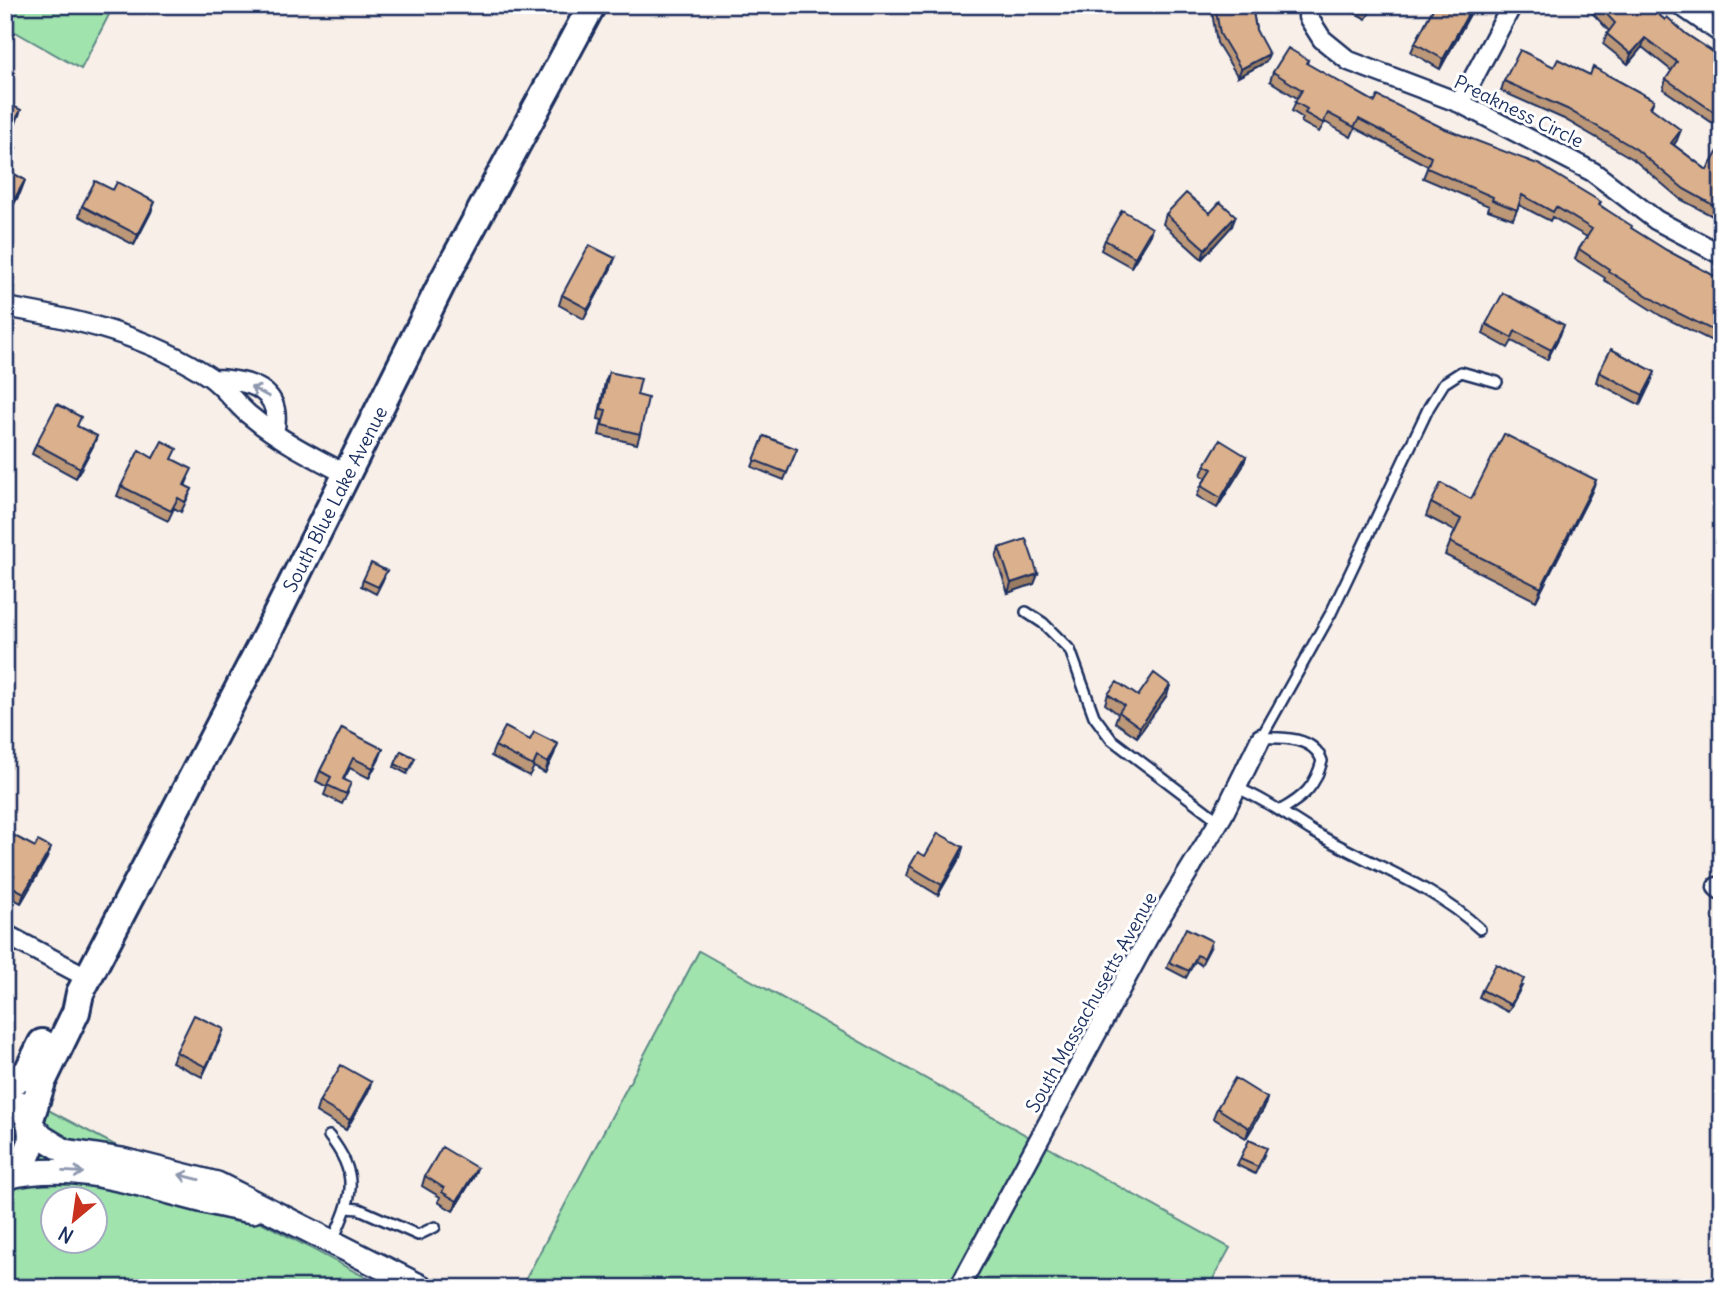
<svg xmlns="http://www.w3.org/2000/svg" width="1727" height="1293" font-family="Delius,sans-serif">
<style>
.green{fill:#a0e3ad;stroke:#5e8986;stroke-width:2;fill-rule:evenodd}
.lines{fill:none;stroke-linecap:round;stroke-linejoin:round}
.service-casing{stroke:#1b2f5e;stroke-width:14}
.minor-casing{stroke:#1b2f5e;stroke-width:23}
.tertiary-casing{stroke:#1b2f5e;stroke-width:28}
.secondary-casing{stroke:#1b2f5e;stroke-width:32}
.service{stroke:#fff;stroke-width:9}
.minor{stroke:#fff;stroke-width:18}
.tertiary{stroke:#fff;stroke-width:23}
.secondary{stroke:#fff;stroke-width:26}
.wall{fill:#bc9778;stroke:#1b2f5e;stroke-width:2}
.shaded-wall{fill:#997b62;stroke:#1b2f5e;stroke-width:2}
.building{fill:#dbb08c;stroke:#1b2f5e;stroke-width:2}
.oneway{stroke:#8d97ae}
.labels{text-anchor:middle;stroke-width:6;stroke-linejoin:round;paint-order:stroke}
.street-label{font-size:19px;fill:#1b2f5e;stroke:#fff}
</style>
<rect width="100%" height="100%" fill="#f8efe8"/>
<filter id="ink" filterUnits="userSpaceOnUse"><feTurbulence type="fractalNoise" baseFrequency=".0143" numOctaves="2"/><feDisplacementMap in="SourceGraphic" scale="14" xChannelSelector="R" yChannelSelector="G"/><feConvolveMatrix kernelMatrix="1 2 1 2 8 2 1 2 1" color-interpolation-filters="sRGB"/></filter>
<g filter="url(#ink)">
<path class="green" d="M 5,5 L 114,5 L 81,69 L 5,26 Z
M 699,951 L 1031,1138 L 950,1288 L 521,1288 Z
M 33,1102 L 386,1288 L 5,1288 L 5,1154 ZM 52,1198 L 94,1198 L 94,1240 L 52,1240 Z
M 1044,1145 L 1230,1248 L 1208,1288 L 968,1288 Z"/>
<g class="lines">
<g class="service-casing">
<path id="service" d="M 1026,612 L 1043,623 L 1070,650 L 1094,716 L 1111,739 L 1219,821
M 1261,738 L 1331,613 L 1429,407 L 1444,383 L 1461,372 L 1497,382
M 1261,738 C 1283,737 1314,737 1322,761 C 1315,787 1304,797 1281,810
M 1237,788 C 1264,799 1286,815 1312,831 C 1368,864 1432,884 1480,929
M 329,1136 C 361,1176 352,1197 333,1240
M 347,1208 L 359,1209 L 418,1235 L 435,1227"/>
</g>
<g class="minor-casing">
<path id="minor" d="M 1310,5 L 1308,17 L 1322,39 L 1349,61 L 1460,103 L 1593,172 L 1656,220 L 1722,255
M 1680,5 L 1722,34
M 1460,103 L 1512,5
M 5,307 C 77,319 149,336 210,377 C 224,387 235,403 248,414 C 279,440 313,457 348,475
M 213,379 C 250,380 284,389 274,433
M 1717,887 L 1722,891
M 5,934 L 88,978
M 959,1288 L 1149,936 L 1223,815 L 1261,738"/>
</g>
<g class="tertiary-casing">
<path id="tertiary" d="M 32,1126 L 42,1137 L 65,1151 L 122,1160 L 217,1184 L 423,1288
M 6,1177 C 96,1156 167,1199 253,1211"/>
</g>
<g class="secondary-casing">
<path id="secondary" d="M 5,1086 L 27,1073 L 42,1043
M 30,1119 L 42,1082 L 76,1012 L 80,993 L 265,638 L 442,283 L 592,5
M 5,1177 C 32,1161 41,1131 21,1105"/>
</g>
<use href="#service" class="service"/>
<use href="#minor" class="minor"/>
<use href="#tertiary" class="tertiary"/>
<use href="#secondary" class="secondary"/>
</g>
<path class="wall" d="M 1214,5 L 1252,5 L 1256,30 L 1266,62 L 1238,77 L 1217,43 L 1212,12 Z
M 1340,5 L 1374,5 L 1366,19 Z
M 1435,5 L 1475,5 L 1440,69 L 1411,52 L 1415,43 Z
M 1585,5 L 1647,5 L 1665,20 L 1722,58 L 1722,118 L 1717,126 L 1663,89 L 1666,79 L 1672,71 L 1642,47 L 1628,64 L 1603,44 L 1607,34 L 1609,31 Z
M 1308,60 L 1307,64 L 1375,102 L 1600,205 L 1631,228 L 1666,250 L 1722,280 L 1722,346 L 1661,316 L 1604,280 L 1605,278 L 1575,259 L 1579,249 L 1587,237 L 1552,217 L 1550,221 L 1519,205 L 1513,219 L 1488,210 L 1489,206 L 1423,178 L 1428,166 L 1355,128 L 1351,137 L 1325,122 L 1319,132 L 1301,122 L 1303,118 L 1292,111 L 1297,98 L 1270,81 L 1273,72 Z
M 1554,67 L 1590,75 L 1654,100 L 1651,108 L 1677,140 L 1674,145 L 1707,170 L 1722,153 L 1722,221 L 1680,199 L 1633,159 L 1564,119 L 1501,91 L 1504,81 Z
M 5,102 L 16,123 L 6,143 L 11,162 L 7,170 L 25,180 L 20,193 L 5,220 Z
M 82,206 L 151,212 L 134,245 L 79,216 Z
M 1210,213 L 1232,226 L 1202,259 L 1163,224 L 1166,214 Z
M 1149,238 L 1131,267 L 1101,250 L 1105,240 Z
M 615,258 L 611,268 L 584,319 L 559,305 L 562,295 Z
M 1486,324 L 1560,335 L 1547,360 L 1512,341 L 1508,348 L 1483,334 Z
M 609,372 L 637,395 L 640,434 L 637,444 L 599,435 L 602,420 L 598,419 L 605,382 Z
M 1599,372 L 1651,382 L 1640,405 L 1596,382 Z
M 78,427 L 97,436 L 93,446 L 76,478 L 32,454 L 36,444 Z
M 764,436 L 797,449 L 784,480 L 752,467 Z
M 1246,456 L 1243,466 L 1217,508 L 1197,496 L 1201,486 L 1206,478 L 1201,475 L 1205,465 Z
M 153,458 L 173,460 L 188,479 L 185,486 L 192,489 L 181,512 L 174,508 L 168,521 L 117,496 L 121,486 Z
M 1596,480 L 1591,493 L 1536,601 L 1445,555 L 1455,531 L 1426,516 L 1431,503 L 1471,499 Z
M 999,548 L 1038,574 L 1034,584 L 1008,593 L 996,558 Z
M 384,578 L 376,594 L 361,586 L 363,580 Z
M 1170,685 L 1167,695 L 1137,737 L 1115,722 L 1118,714 L 1105,704 L 1108,694 L 1138,696 Z
M 342,728 L 379,759 L 369,778 L 350,768 L 344,779 L 348,793 L 342,804 L 324,795 L 327,787 L 316,781 L 320,771 Z
M 495,746 L 554,754 L 545,773 L 534,767 L 529,776 L 491,756 Z
M 401,751 L 415,758 L 407,774 L 394,767 Z
M 5,831 L 35,847 L 47,858 L 21,903 L 6,895 L 9,886 L 5,884 Z
M 963,847 L 960,857 L 938,895 L 907,876 L 910,866 L 925,856 Z
M 1210,948 L 1201,965 L 1195,961 L 1186,978 L 1167,968 L 1169,962 Z
M 1522,986 L 1508,1012 L 1479,997 L 1482,990 Z
M 220,1039 L 202,1077 L 172,1062 L 176,1052 Z
M 371,1082 L 368,1092 L 346,1130 L 316,1112 L 319,1102 Z
M 1267,1098 L 1264,1108 L 1246,1138 L 1213,1118 L 1217,1108 Z
M 1264,1155 L 1255,1174 L 1237,1165 L 1240,1159 Z
M 477,1168 L 473,1178 L 453,1211 L 438,1202 L 440,1197 L 422,1186 L 425,1176 Z"/>
<path class="shaded-wall" d="M 1473,5 L 1475,5 L 1440,69 L 1443,59 Z
M 1645,38 L 1642,47 L 1628,64 L 1631,54 Z
M 1269,54 L 1266,62 L 1238,77 L 1241,69 Z
M 21,110 L 16,123 L 5,143 L 5,139 Z
M 1681,130 L 1677,140 L 1668,153 L 1671,143 Z
M 16,148 L 11,162 L 5,173 L 8,164 Z
M 25,180 L 20,193 L 5,220 L 10,207 Z
M 155,202 L 151,212 L 134,245 L 138,235 Z
M 1236,216 L 1232,226 L 1202,259 L 1205,249 Z
M 1152,228 L 1149,238 L 1131,267 L 1135,257 Z
M 615,258 L 611,268 L 584,319 L 588,309 Z
M 1564,325 L 1560,335 L 1547,360 L 1551,350 Z
M 1655,372 L 1651,382 L 1640,405 L 1643,395 Z
M 97,436 L 93,446 L 76,478 L 80,468 Z
M 1246,456 L 1243,466 L 1217,508 L 1221,498 Z
M 1596,480 L 1591,493 L 1536,601 L 1541,588 Z
M 1038,574 L 1034,584 L 1008,593 L 1011,583 Z
M 1170,685 L 1167,695 L 1137,737 L 1140,727 Z
M 558,744 L 554,754 L 545,773 L 548,763 Z
M 383,749 L 379,759 L 369,778 L 373,768 Z
M 963,847 L 960,857 L 938,895 L 942,885 Z
M 51,848 L 47,858 L 21,903 L 24,893 Z
M 224,1029 L 220,1039 L 202,1077 L 206,1067 Z
M 371,1082 L 368,1092 L 346,1130 L 350,1120 Z
M 1267,1098 L 1264,1108 L 1246,1138 L 1249,1128 Z
M 477,1168 L 473,1178 L 453,1211 L 457,1201 Z"/>
<path class="building" d="M 1215,5 L 1252,5 L 1256,30 L 1269,54 L 1241,69 L 1220,34 Z
M 1361,5 L 1372,5 L 1370,10 Z
M 1435,5 L 1473,5 L 1443,59 L 1415,43 Z
M 1598,5 L 1647,5 L 1665,20 L 1667,17 L 1686,34 L 1722,58 L 1722,114 L 1720,116 L 1666,79 L 1677,62 L 1645,38 L 1631,54 L 1607,34 L 1615,23 Z
M 1288,48 L 1308,60 L 1306,63 L 1375,102 L 1378,96 L 1443,128 L 1540,165 L 1601,202 L 1599,205 L 1632,226 L 1631,228 L 1666,250 L 1722,280 L 1722,335 L 1664,306 L 1608,271 L 1609,269 L 1579,249 L 1592,229 L 1556,207 L 1553,212 L 1522,195 L 1517,210 L 1492,200 L 1493,197 L 1427,168 L 1431,157 L 1359,119 L 1354,127 L 1328,113 L 1323,123 L 1305,113 L 1307,109 L 1295,102 L 1302,90 L 1273,72 Z
M 1520,50 L 1554,67 L 1558,59 L 1590,75 L 1593,67 L 1654,100 L 1650,107 L 1681,130 L 1671,143 L 1707,170 L 1718,151 L 1722,153 L 1722,210 L 1684,189 L 1636,149 L 1567,109 L 1504,81 Z
M 5,102 L 21,110 L 5,139 Z
M 5,143 L 16,148 L 8,164 L 5,163 Z
M 5,169 L 25,180 L 10,207 L 5,205 Z
M 95,181 L 113,190 L 117,182 L 155,202 L 138,235 L 82,206 Z
M 1186,193 L 1210,213 L 1220,202 L 1236,216 L 1205,249 L 1166,214 Z
M 1122,210 L 1152,228 L 1135,257 L 1105,240 Z
M 589,245 L 615,258 L 588,309 L 562,295 Z
M 1503,293 L 1564,325 L 1551,350 L 1515,331 L 1512,338 L 1486,324 Z
M 1611,349 L 1655,372 L 1643,395 L 1599,372 Z
M 609,372 L 641,379 L 637,395 L 648,398 L 640,434 L 602,425 L 606,410 L 601,409 Z
M 57,404 L 81,417 L 77,426 L 97,436 L 80,468 L 36,444 Z
M 1504,434 L 1596,480 L 1541,588 L 1450,542 L 1461,519 L 1431,503 L 1441,483 L 1471,499 Z
M 764,436 L 797,449 L 787,473 L 754,460 Z
M 1220,440 L 1246,456 L 1221,498 L 1201,486 L 1212,469 L 1205,465 Z
M 162,441 L 177,449 L 172,459 L 192,469 L 184,485 L 192,489 L 185,502 L 178,498 L 171,511 L 121,486 L 139,450 L 153,458 Z
M 1026,539 L 1038,574 L 1011,583 L 999,548 Z
M 371,563 L 387,571 L 378,587 L 363,580 Z
M 1154,673 L 1170,685 L 1140,727 L 1119,712 L 1124,705 L 1108,694 L 1117,682 L 1138,696 Z
M 505,727 L 530,740 L 534,732 L 558,744 L 548,763 L 537,757 L 533,766 L 495,746 Z
M 342,728 L 383,749 L 373,768 L 353,758 L 343,779 L 351,783 L 346,794 L 327,785 L 331,777 L 320,771 Z
M 401,751 L 415,758 L 409,771 L 395,764 Z
M 5,831 L 35,847 L 38,841 L 51,848 L 24,893 L 9,885 L 14,876 L 5,872 Z
M 938,833 L 963,847 L 942,885 L 910,866 L 918,852 L 925,856 Z
M 1186,928 L 1212,941 L 1204,958 L 1197,955 L 1189,971 L 1169,962 Z
M 1496,964 L 1524,979 L 1511,1005 L 1482,990 Z
M 194,1015 L 224,1029 L 206,1067 L 176,1052 Z
M 341,1065 L 371,1082 L 350,1120 L 319,1102 Z
M 1235,1078 L 1267,1098 L 1249,1128 L 1217,1108 Z
M 1249,1140 L 1267,1148 L 1258,1167 L 1240,1159 Z
M 442,1147 L 477,1168 L 457,1201 L 442,1192 L 444,1188 L 425,1176 Z"/>
<defs><path id="oneway-shaft" d="M-6 0H5M1.5-3L5.5 0L1.5 3" fill="none" stroke-width="1.6" stroke-linecap="round" stroke-linejoin="round" transform="scale(1.75)"/></defs>
<g class="oneway">
<use href="#oneway-shaft" transform="translate(260 392) rotate(-152)"/>
<use href="#oneway-shaft" transform="translate(73 1172) rotate(3)"/>
<use href="#oneway-shaft" transform="translate(189 1177) rotate(-166)"/>
</g>
</g>
<g class="labels">
<g class="street-label">
<text transform="translate(1519 111) rotate(26)" y="7">Preakness Circle</text>
<text transform="translate(335 499) rotate(-63)" y="7">South Blue Lake Avenue</text>
<text transform="translate(1091 1002) rotate(-61)" y="7">South Massachusetts Avenue</text>
</g>
</g>
<rect width="1727" height="1293" fill="none" stroke="#fff" stroke-width="28"/>
<rect x="14" y="14" width="1699" height="1265" fill="none" stroke="#1b2f5e" stroke-width="2.5" filter="url(#ink)"/>
<g transform="translate(74 1220) rotate(209)"><circle r="33" fill="#ffffff" stroke="#a4acbf" stroke-width="2"/>
<path d="M0-5L12 26L0 18L-12 26Z" fill="#c8321e"/>
<text y="-10" font-size="19" font-weight="bold" text-anchor="middle" fill="#1b2f5e">N</text>
</g>
</svg>
